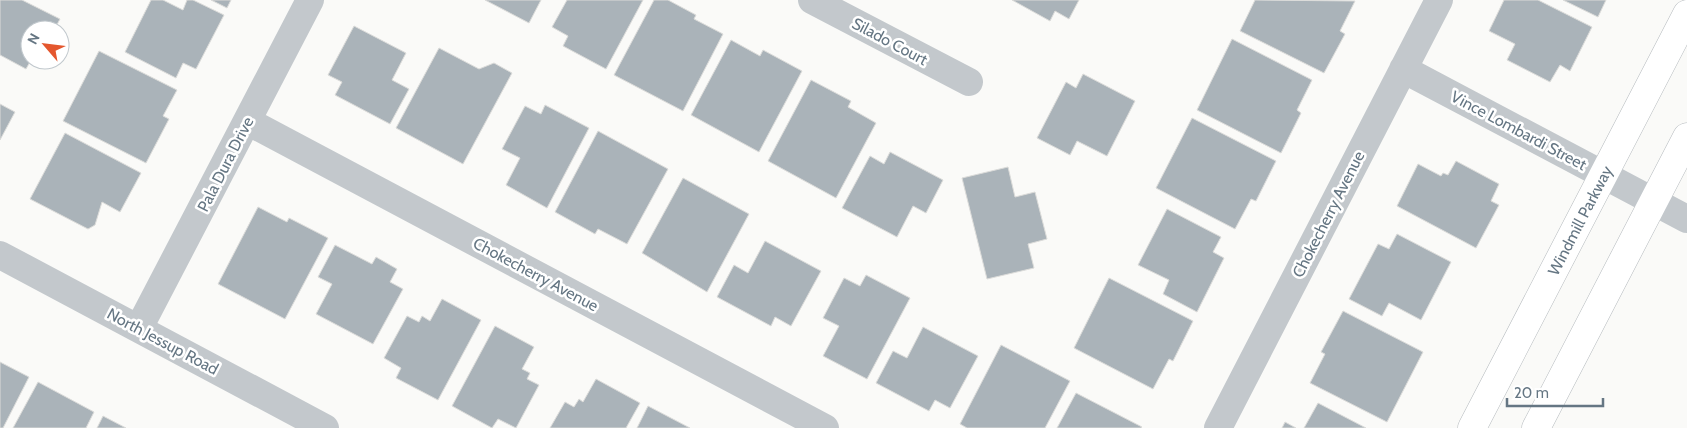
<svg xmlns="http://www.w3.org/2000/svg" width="1687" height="428" font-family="Cabin,sans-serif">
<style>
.building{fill:#aab3b9;stroke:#dcdcda}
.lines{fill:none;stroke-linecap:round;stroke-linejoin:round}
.major-casing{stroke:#b5babe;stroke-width:29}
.minor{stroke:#c3c8cc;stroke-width:28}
.major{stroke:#fff;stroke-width:28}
.labels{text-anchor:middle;stroke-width:5;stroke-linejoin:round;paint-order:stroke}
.street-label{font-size:16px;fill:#657683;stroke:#fff}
</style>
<rect width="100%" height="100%" fill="#fafaf8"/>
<path class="building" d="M 0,0 L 22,0 L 60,19 L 54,30 L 30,30 L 31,60 L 26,69 L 0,55 Z
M 151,0 L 163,0 L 183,10 L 187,0 L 193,0 L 224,15 L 196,69 L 183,63 L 176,78 L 125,52 Z
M 211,0 L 231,0 L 227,8 Z
M 485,0 L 541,0 L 529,23 Z
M 567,0 L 643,0 L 606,69 L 563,46 L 568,36 L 552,27 Z
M 654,0 L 668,0 L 696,15 L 694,19 L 723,34 L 683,111 L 614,75 Z
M 1012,0 L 1079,0 L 1069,19 L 1055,11 L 1050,21 Z
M 1255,0 L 1355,1 L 1340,31 L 1345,34 L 1324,73 L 1240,31 Z
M 1504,0 L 1538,0 L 1592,27 L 1570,71 L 1560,65 L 1550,82 L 1507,60 L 1515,44 L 1489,31 Z
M 1563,0 L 1606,0 L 1598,17 Z
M 354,26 L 406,53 L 392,80 L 409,89 L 390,124 L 335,95 L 342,82 L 328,75 Z
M 1232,39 L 1312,80 L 1297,110 L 1301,113 L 1281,153 L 1197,110 Z
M 731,40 L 760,56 L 763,50 L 802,71 L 759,152 L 691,115 Z
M 439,48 L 479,69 L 494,63 L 512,73 L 463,164 L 396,128 Z
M 99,51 L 177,90 L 163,116 L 169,119 L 146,163 L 63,121 Z
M 1083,74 L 1135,101 L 1107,156 L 1077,141 L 1070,155 L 1037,138 L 1066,82 L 1076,88 Z
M 811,80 L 851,101 L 848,107 L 876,123 L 836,198 L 768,161 Z
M 0,104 L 15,112 L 0,140 Z
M 545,105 L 589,128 L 547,208 L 506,185 L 520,158 L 502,149 L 525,106 L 541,114 Z
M 1192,118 L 1276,161 L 1256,201 L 1251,199 L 1235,229 L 1156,188 Z
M 598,131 L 668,169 L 627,244 L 598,229 L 595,234 L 555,212 Z
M 65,133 L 141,173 L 120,212 L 102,202 L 95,225 L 88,229 L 30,199 Z
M 890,152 L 943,180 L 926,213 L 913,206 L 897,237 L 842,208 L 870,156 L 884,164 Z
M 1456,161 L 1499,184 L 1491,201 L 1499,205 L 1476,248 L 1397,206 L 1418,164 L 1441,176 L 1443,173 L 1448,175 Z
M 1008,167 L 1015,197 L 1035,192 L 1047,239 L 1028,244 L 1034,268 L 987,279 L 962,178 Z
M 683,178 L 749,214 L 707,292 L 642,253 Z
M 258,207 L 287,222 L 289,218 L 328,238 L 285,319 L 218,284 Z
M 1167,209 L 1221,237 L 1213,252 L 1224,258 L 1197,312 L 1163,294 L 1169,280 L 1138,265 Z
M 1397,234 L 1451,262 L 1421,320 L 1389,303 L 1382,316 L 1349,299 L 1378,244 L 1389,249 Z
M 765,241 L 821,271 L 791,326 L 775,317 L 771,326 L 717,297 L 734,265 L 748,273 Z
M 335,245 L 372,264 L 376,257 L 397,269 L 390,282 L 403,289 L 373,344 L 316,314 L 332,284 L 318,277 Z
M 866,275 L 910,298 L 867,379 L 823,356 L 839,326 L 823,318 L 844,278 L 860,286 Z
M 1109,278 L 1193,321 L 1173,361 L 1169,359 L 1153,389 L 1074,348 Z
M 442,299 L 481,320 L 438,400 L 396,378 L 401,368 L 384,358 L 407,316 L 419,322 L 422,316 L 430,321 Z
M 1343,311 L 1423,352 L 1387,422 L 1310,383 L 1325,354 L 1321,352 Z
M 495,326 L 534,347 L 522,369 L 530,373 L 527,379 L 539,385 L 516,428 L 498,419 L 492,428 L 452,406 Z
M 923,327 L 978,356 L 950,408 L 935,400 L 929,411 L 876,383 L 893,351 L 907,358 Z
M 1001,345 L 1070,381 L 1045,428 L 967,428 L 960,424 Z
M 0,362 L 29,377 L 3,428 L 0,428 Z
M 596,379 L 640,403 L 626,428 L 550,428 L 565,402 L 574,407 L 579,399 L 583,402 Z
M 38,382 L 94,412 L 86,428 L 13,428 Z
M 1076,393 L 1142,427 L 1141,428 L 1057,428 Z
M 1318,403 L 1366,428 L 1304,428 Z
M 648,406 L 690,428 L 637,428 Z
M 103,416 L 126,428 L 97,428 Z
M 1285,422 L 1296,428 L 1282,428 Z"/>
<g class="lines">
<g class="major-casing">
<g id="major">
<path id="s1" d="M 1472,428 L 1687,14"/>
<path d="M 1536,428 L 1687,137"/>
</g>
</g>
<path class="minor" d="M 812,0 L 969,82
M 1403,69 L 1687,219
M 247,121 L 825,428
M 0,255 L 325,428
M 139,328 L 310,0
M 1218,428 L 1439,0"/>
<use href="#major" class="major"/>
</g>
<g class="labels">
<g class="street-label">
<text transform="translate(890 41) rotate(28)" y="6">Silado Court</text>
<text transform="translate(1519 130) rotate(28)" y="6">Vince Lombardi Street</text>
<text transform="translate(225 164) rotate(-63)" y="6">Pala Dura Drive</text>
<text transform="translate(1328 214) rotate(-63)" y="6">Chokecherry Avenue</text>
<text dy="6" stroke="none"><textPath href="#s1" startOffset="234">Windmill Parkway</textPath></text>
<text transform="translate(536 274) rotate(28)" y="6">Chokecherry Avenue</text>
<text transform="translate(163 341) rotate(28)" y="6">North Jessup Road</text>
</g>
</g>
<g transform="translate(45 45) rotate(298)"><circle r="24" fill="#ffffff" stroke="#c1c8cd"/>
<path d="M0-4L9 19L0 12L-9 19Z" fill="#e4572e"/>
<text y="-8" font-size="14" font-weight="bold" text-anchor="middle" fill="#657683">N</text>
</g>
<path d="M1507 398v8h96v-8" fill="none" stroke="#657683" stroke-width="2.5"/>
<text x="1514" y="398" font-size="15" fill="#657683" stroke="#ffffff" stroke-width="4" paint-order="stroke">20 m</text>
</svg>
